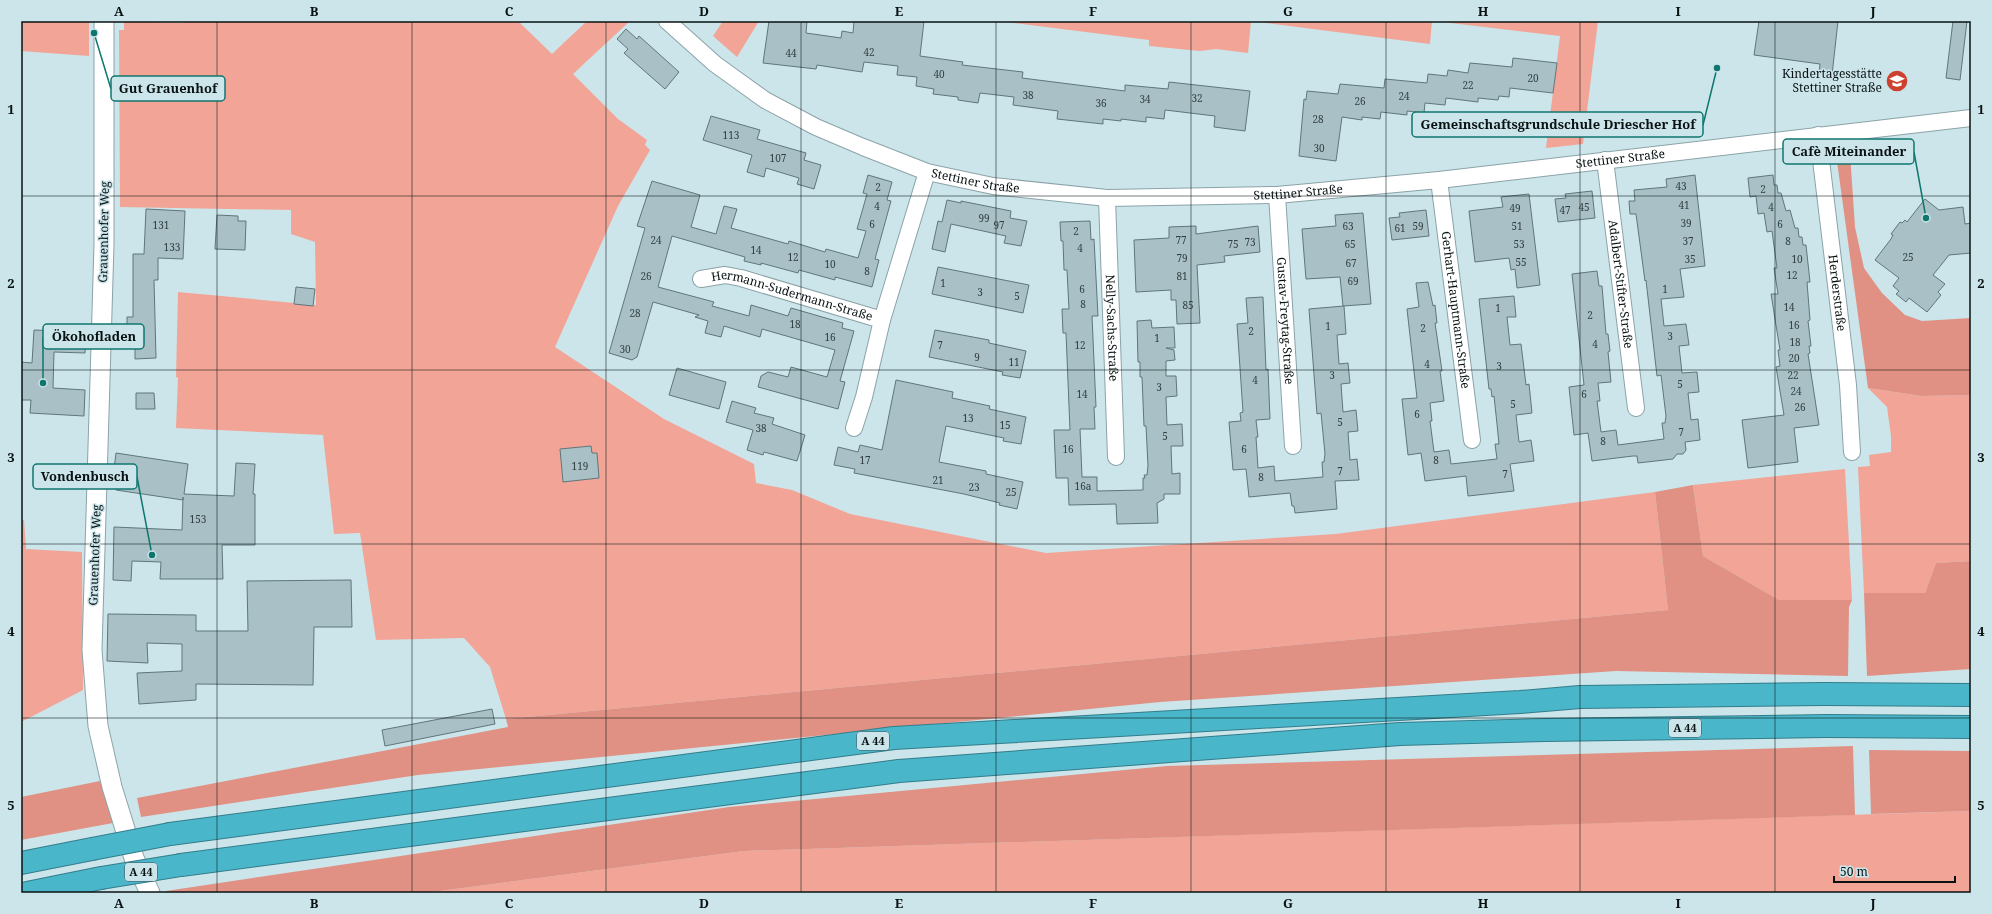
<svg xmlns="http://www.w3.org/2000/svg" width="1992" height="914" font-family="'Noto Serif',serif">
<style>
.green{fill:#f2a496}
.forest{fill:#e19183}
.building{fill:#a9c1c6;stroke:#5f767a}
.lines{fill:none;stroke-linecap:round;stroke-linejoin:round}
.minor-casing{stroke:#8ba3a8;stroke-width:18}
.tertiary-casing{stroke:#8ba3a8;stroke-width:21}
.motorway-casing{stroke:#337d8a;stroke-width:24}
.minor{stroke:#fff;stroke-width:16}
.tertiary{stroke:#fff;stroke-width:19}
.motorway{stroke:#4ab6ca;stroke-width:22}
.motorway-bridge-casing{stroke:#337d8a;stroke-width:24;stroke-linecap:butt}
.motorway-bridge{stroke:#4ab6ca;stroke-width:22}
.grid{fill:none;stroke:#091213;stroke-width:1;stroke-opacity:0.55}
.labels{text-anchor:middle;stroke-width:3;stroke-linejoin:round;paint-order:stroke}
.number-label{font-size:10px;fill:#313e40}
.shield{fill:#cce5ea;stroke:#445154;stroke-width:1}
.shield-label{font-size:11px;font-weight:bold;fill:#091213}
.poi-label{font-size:12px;fill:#091213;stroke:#cce5ea;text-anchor:end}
.street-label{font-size:12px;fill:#091213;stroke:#cce5ea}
.leader{fill:none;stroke:#0f766e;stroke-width:1.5}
.callout-dot{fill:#0f766e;stroke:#cce5ea;stroke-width:1.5}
.callout{fill:#cce5ea;stroke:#0f766e;stroke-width:1.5}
.callout-label{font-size:13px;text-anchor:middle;font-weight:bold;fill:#091213}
.neatline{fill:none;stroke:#091213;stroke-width:1.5}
.grid-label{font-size:13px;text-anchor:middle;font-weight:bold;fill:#091213}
</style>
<rect width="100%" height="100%" fill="#cce5ea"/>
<path class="green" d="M 21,21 L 89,21 L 89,56 L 21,51 Z
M 124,21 L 183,23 L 183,21 L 518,21 L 552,54 L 587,21 L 630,21 L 573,74 L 618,119 L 647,140 L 645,145 L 650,150 L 618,206 L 555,347 L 664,419 L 754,464 L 756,483 L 792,490 L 850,514 L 1046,553 L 1336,534 L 1655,492 L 1668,610 L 506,719 L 490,667 L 464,638 L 376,640 L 360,533 L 334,534 L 323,435 L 176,428 L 178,378 L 176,377 L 178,292 L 316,305 L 315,242 L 291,234 L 291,210 L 120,207 L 119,30 L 124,30 Z
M 723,21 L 759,21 L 737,57 L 713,36 Z
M 998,21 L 1432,21 L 1430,44 L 1251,21 L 1248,53 L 1216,49 L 1200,51 L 1149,46 L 1149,40 Z
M 1434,21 L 1598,21 L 1583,144 L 1546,148 L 1560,36 Z
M 1868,388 L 1921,396 L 1971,395 L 1971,561 L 1936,563 L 1925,593 L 1864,593 L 1858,467 L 1870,466 L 1869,455 L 1891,452 L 1891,436 L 1887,407 Z
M 1845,469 L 1852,600 L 1779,600 L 1703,556 L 1693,485 Z
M 21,520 L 24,520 L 26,549 L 82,552 L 83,690 L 21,722 Z
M 1971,811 L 1971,893 L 425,893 L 744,851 Z"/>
<path class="forest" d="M 1850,153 L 1855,227 L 1864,268 L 1882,293 L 1905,315 L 1922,321 L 1971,318 L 1971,395 L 1921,396 L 1868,388 L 1836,154 Z
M 1693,485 L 1703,556 L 1779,600 L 1852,600 L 1849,607 L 1848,676 L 1616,671 L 1160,702 L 418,775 L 141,817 L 137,798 L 508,727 L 506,719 L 1668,610 L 1655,492 Z
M 1971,561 L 1971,669 L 1867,676 L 1864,593 L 1925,593 L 1936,563 Z
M 1853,746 L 1855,815 L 744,851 L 425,893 L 167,893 L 166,891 L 729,807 L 1167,766 Z
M 1869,750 L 1971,751 L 1971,811 L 1871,814 Z
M 100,781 L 113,823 L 21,840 L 21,797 Z"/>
<path class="building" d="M 769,21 L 807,21 L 806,33 L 841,38 L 842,31 L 853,33 L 854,21 L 924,21 L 920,56 L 963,62 L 962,65 L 1023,72 L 1022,78 L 1125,91 L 1125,85 L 1168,89 L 1169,82 L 1250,91 L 1245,131 L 1214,127 L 1215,116 L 1165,110 L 1164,119 L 1146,117 L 1146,122 L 1121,119 L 1121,121 L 1103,119 L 1103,124 L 1057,119 L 1058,111 L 1013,105 L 1014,97 L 980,93 L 978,103 L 958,100 L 958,97 L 933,94 L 934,89 L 916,86 L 917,77 L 897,75 L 898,66 L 864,62 L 862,72 L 817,65 L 816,69 L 763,63 Z
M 1759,21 L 1838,21 L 1832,75 L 1819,73 L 1820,64 L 1754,55 Z
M 1953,21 L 1967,21 L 1960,80 L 1946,78 Z
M 626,29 L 637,39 L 639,36 L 679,72 L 665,89 L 624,53 L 628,49 L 617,39 Z
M 1513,58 L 1557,63 L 1553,93 L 1510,88 L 1509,97 L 1499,96 L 1498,100 L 1478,98 L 1478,102 L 1446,98 L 1445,105 L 1425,103 L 1424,113 L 1407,111 L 1407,115 L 1381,112 L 1380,119 L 1362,117 L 1362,120 L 1342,117 L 1336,161 L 1299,156 L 1304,99 L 1306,100 L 1307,91 L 1338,94 L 1340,84 L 1384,88 L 1385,79 L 1427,83 L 1428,74 L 1447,76 L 1448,70 L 1468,73 L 1470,63 L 1512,67 Z
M 711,116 L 760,130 L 757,139 L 806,153 L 804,160 L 821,165 L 814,189 L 797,184 L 799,178 L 766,168 L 764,177 L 747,172 L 752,155 L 703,140 Z
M 868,175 L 892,182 L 887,200 L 891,201 L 875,259 L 879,260 L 872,287 L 835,277 L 835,280 L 799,270 L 798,273 L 761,263 L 761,265 L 744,261 L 745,257 L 672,236 L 658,287 L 714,302 L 712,306 L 749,316 L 751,305 L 788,316 L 791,308 L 843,323 L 842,328 L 854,331 L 840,381 L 845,382 L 838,409 L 758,387 L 761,376 L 768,372 L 788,377 L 791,367 L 827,377 L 835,350 L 762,329 L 760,337 L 724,326 L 721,337 L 705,333 L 708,321 L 695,317 L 699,315 L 653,302 L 637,357 L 632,360 L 609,353 L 645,228 L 637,226 L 652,181 L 700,195 L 691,227 L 716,234 L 724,206 L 737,209 L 731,228 L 788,244 L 789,241 L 825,252 L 826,249 L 858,258 L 866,231 L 857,229 L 867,194 L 863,193 Z
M 1695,175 L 1705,266 L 1680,269 L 1684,297 L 1661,299 L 1664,326 L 1686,324 L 1689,345 L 1679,346 L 1682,373 L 1697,372 L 1699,392 L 1688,393 L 1691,420 L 1698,419 L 1700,440 L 1685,442 L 1686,450 L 1683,454 L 1677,454 L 1673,459 L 1638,463 L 1637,456 L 1633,456 L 1592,461 L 1588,433 L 1574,435 L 1569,387 L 1584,385 L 1572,274 L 1597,271 L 1599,286 L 1602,286 L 1606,334 L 1608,334 L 1610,351 L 1608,352 L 1611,382 L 1598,383 L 1600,401 L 1597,401 L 1601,432 L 1616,430 L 1618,445 L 1664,439 L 1662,423 L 1665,423 L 1666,416 L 1661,375 L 1657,376 L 1646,280 L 1645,281 L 1636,214 L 1630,214 L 1629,201 L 1635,201 L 1634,190 L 1667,187 L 1666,179 Z
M 1773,175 L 1774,185 L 1777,185 L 1778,193 L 1781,193 L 1786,211 L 1790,210 L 1795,228 L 1798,228 L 1799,237 L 1802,237 L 1803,245 L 1806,245 L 1810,282 L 1807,282 L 1810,320 L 1808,321 L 1811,346 L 1809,346 L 1810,353 L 1808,354 L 1819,425 L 1794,428 L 1798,462 L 1748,468 L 1742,420 L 1784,415 L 1776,367 L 1780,366 L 1778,350 L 1780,350 L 1771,294 L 1778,294 L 1774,268 L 1777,268 L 1772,231 L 1767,232 L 1764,213 L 1758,214 L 1756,196 L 1750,197 L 1748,178 Z
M 1592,191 L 1595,218 L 1558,222 L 1555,199 L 1566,198 L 1565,194 Z
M 1529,194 L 1540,285 L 1517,288 L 1515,269 L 1511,270 L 1509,258 L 1475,262 L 1469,211 L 1503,207 L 1501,197 Z
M 1925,199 L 1939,210 L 1963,207 L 1965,224 L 1971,223 L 1971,253 L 1949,255 L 1933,275 L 1945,284 L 1938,292 L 1941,295 L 1927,312 L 1909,298 L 1906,302 L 1896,294 L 1899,291 L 1893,286 L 1899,278 L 1875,260 L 1891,239 L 1893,235 L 1891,234 L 1900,222 L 1902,223 L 1905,220 L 1907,222 Z
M 947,200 L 961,203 L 961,201 L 1011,211 L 1010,218 L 1027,221 L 1021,246 L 1004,243 L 1006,236 L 951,224 L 945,252 L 932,249 L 938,221 L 942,222 Z
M 146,209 L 185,211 L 183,259 L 158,258 L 158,280 L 154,280 L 156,358 L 135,359 L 135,340 L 127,340 L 127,317 L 133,317 L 133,254 L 144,254 Z
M 1426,210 L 1429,236 L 1392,240 L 1389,218 L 1400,217 L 1399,213 Z
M 1363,213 L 1371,304 L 1343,306 L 1340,277 L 1306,279 L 1302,229 L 1336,226 L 1335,215 Z
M 217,215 L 238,216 L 238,221 L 246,221 L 245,250 L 215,249 Z
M 1090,221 L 1091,240 L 1094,239 L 1098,316 L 1092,316 L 1096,407 L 1094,407 L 1095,429 L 1080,429 L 1082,477 L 1097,477 L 1097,491 L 1143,490 L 1143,478 L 1145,478 L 1144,475 L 1147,475 L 1148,466 L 1146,426 L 1144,426 L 1142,377 L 1140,377 L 1140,362 L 1138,362 L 1137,321 L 1151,320 L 1152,328 L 1174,327 L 1175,348 L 1166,348 L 1174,350 L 1175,360 L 1166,361 L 1166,376 L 1176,376 L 1177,396 L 1166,397 L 1167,425 L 1182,424 L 1183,446 L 1171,446 L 1172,474 L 1180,473 L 1180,494 L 1164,494 L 1164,499 L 1157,503 L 1158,523 L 1117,524 L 1116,504 L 1069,505 L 1068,478 L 1056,478 L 1054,430 L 1070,430 L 1066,333 L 1063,333 L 1062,309 L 1069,309 L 1067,270 L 1064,270 L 1063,241 L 1061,241 L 1060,222 Z
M 1196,226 L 1196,234 L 1258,226 L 1260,252 L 1224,256 L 1225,262 L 1197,265 L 1200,323 L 1177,324 L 1176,300 L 1171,300 L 1171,290 L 1136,292 L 1134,240 L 1169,238 L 1169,227 Z
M 938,267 L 1029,285 L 1023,313 L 932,294 Z
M 1428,282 L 1433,306 L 1435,305 L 1437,323 L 1435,323 L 1442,371 L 1440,371 L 1444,401 L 1430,403 L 1432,421 L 1430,421 L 1434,452 L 1449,450 L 1451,464 L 1497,459 L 1495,444 L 1499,444 L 1497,424 L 1494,396 L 1492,397 L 1491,389 L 1489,389 L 1479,299 L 1514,296 L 1516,317 L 1507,317 L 1510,345 L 1521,344 L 1526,385 L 1529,384 L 1532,413 L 1516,415 L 1519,442 L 1531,440 L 1534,461 L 1510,464 L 1514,491 L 1468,496 L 1466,476 L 1425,481 L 1421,453 L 1408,455 L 1402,399 L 1417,398 L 1407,309 L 1419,307 L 1416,283 Z
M 296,287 L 315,289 L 313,306 L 294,304 Z
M 1263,297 L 1266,370 L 1268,369 L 1270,419 L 1256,420 L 1258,437 L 1256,437 L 1258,468 L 1274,466 L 1275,481 L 1323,477 L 1322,462 L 1324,462 L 1325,454 L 1321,413 L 1317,414 L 1309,309 L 1344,306 L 1346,334 L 1337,335 L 1339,364 L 1348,363 L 1350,383 L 1341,384 L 1343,412 L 1356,410 L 1358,431 L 1348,432 L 1350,460 L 1357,459 L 1359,480 L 1335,481 L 1337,509 L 1295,513 L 1294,506 L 1292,506 L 1290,493 L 1249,497 L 1246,469 L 1233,470 L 1229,422 L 1241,421 L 1240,413 L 1243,412 L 1237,324 L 1248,323 L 1246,298 Z
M 34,330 L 86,332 L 85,353 L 54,352 L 53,388 L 85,390 L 84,416 L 30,413 L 31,400 L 21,400 L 21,362 L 32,363 Z
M 935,330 L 989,340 L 989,343 L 1026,351 L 1020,378 L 1002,375 L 1003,372 L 929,357 Z
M 677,368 L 726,382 L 719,409 L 669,395 Z
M 896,380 L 953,392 L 952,398 L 990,406 L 989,409 L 1026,417 L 1021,444 L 1003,441 L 1004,438 L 946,426 L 939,462 L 986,471 L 986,474 L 1023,482 L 1017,509 L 999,505 L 1000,503 L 964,494 L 854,473 L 855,469 L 834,465 L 838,447 L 858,452 L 860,445 L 882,450 Z
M 136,393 L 154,393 L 155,409 L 136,409 Z
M 732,401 L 756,408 L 754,413 L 774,418 L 772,424 L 805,435 L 797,461 L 764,452 L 763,455 L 747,450 L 753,430 L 726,422 Z
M 591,446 L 592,453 L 597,453 L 599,478 L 563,482 L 560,449 Z
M 116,453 L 188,464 L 184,494 L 234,496 L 236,463 L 255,464 L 253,494 L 255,494 L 255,545 L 222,545 L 223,579 L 160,579 L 161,562 L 132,561 L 131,581 L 113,580 L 114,527 L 182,530 L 183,497 L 183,500 L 116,490 L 118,469 L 114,469 Z
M 351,580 L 352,627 L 314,627 L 313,685 L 196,684 L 196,700 L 139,704 L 137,673 L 182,671 L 182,644 L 147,643 L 148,663 L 107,661 L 108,614 L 196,615 L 196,631 L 248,631 L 247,581 Z
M 492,709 L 495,724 L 385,746 L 382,730 Z"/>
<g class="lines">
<g class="minor-casing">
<g id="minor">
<path id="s1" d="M 667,21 L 715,64 L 765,100 L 816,127 L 863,147 L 927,172 L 993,186 L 1107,198 L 1277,195 L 1439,180 L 1971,118"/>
<path id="s2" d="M 1818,135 L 1848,385 L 1852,452"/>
<path id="s3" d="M 1605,160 L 1636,408"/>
<path id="s4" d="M 1439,180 L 1472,440"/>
<path id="s5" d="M 1277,195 L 1293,446"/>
<path id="s6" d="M 1107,198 L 1116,457"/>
<path id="s7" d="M 701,279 L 725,275 L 741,278 L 882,320"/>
<path d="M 854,428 L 864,397 L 882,320 L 927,172"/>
</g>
</g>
<g class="tertiary-casing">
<path id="tertiary" d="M 104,21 L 104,244 L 92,650 L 98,726 L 112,787 L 134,858 L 150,893"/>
</g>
<g class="motorway-casing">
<path id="motorway" d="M 170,834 L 894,738 L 1520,702 L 1580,697 L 1824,694 L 1971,695
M 21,863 L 92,849
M 181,865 L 899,771 L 1400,734 L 1545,730 L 1826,726 L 1971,727
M 27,893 L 101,878"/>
</g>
<use href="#minor" class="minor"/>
<use href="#tertiary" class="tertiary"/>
<use href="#motorway" class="motorway"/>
<g class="motorway-bridge-casing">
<path id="motorway-bridge" d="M 92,849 L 170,834
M 101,878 L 181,865"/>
</g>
<use href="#motorway-bridge" class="motorway-bridge"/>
</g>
<path class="grid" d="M 217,21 L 217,893M 412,21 L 412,893M 606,21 L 606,893M 801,21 L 801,893M 996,21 L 996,893M 1191,21 L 1191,893M 1386,21 L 1386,893M 1580,21 L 1580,893M 1775,21 L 1775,893M 21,196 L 1971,196M 21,370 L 1971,370M 21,544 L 1971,544M 21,718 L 1971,718"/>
<defs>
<g id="school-disc" transform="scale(1.15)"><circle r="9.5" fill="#cd412f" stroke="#cce5ea"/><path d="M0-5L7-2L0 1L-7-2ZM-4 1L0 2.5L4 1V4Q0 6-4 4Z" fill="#fff"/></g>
</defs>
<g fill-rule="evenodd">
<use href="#school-disc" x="1897" y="81"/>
</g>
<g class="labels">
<g class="number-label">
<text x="869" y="56">42</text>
<text x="791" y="57">44</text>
<text x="939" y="78">40</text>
<text x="1533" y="82">20</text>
<text x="1468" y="89">22</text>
<text x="1028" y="99">38</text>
<text x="1404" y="100">24</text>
<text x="1197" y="102">32</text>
<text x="1145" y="103">34</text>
<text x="1360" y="105">26</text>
<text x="1101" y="107">36</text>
<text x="1318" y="123">28</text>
<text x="731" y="139">113</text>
<text x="1319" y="152">30</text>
<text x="778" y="162">107</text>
<text x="1681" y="190">43</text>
<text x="878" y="191">2</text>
<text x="1763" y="193">2</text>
<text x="1684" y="209">41</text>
<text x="877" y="210">4</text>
<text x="1584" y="211">45</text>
<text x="1771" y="211">4</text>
<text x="1515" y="212">49</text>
<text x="1565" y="214">47</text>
<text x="984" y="222">99</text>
<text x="1686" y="227">39</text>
<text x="872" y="228">6</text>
<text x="1780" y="228">6</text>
<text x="161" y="229">131</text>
<text x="999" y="229">97</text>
<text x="1348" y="230">63</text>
<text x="1418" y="230">59</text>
<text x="1517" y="230">51</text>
<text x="1400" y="232">61</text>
<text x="1076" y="235">2</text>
<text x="656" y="244">24</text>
<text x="1181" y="244">77</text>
<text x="1688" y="245">37</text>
<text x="1788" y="245">8</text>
<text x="1250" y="246">73</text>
<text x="1233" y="248">75</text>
<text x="1350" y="248">65</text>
<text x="1519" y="248">53</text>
<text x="172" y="251">133</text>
<text x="1080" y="252">4</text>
<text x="756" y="254">14</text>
<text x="793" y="261">12</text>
<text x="1908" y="261">25</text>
<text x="1182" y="262">79</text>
<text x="1690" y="263">35</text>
<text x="1797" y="263">10</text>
<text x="1521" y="266">55</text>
<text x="1351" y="267">67</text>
<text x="830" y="268">10</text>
<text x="867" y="275">8</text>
<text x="1792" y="279">12</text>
<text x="646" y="280">26</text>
<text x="1182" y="280">81</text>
<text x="1353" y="285">69</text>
<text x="943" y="287">1</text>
<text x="1082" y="293">6</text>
<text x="1665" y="293">1</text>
<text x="980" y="296">3</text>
<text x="1017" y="300">5</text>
<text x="1083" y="308">8</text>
<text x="1188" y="309">85</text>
<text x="1789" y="311">14</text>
<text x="1498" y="312">1</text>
<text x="635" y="317">28</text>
<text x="1590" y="319">2</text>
<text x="795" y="328">18</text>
<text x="1794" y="329">16</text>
<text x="1328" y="330">1</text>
<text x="1423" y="332">2</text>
<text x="1251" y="335">2</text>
<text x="1670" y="340">3</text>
<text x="830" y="341">16</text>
<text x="1157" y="342">1</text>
<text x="1795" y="346">18</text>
<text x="1595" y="348">4</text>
<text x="940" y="349">7</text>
<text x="1080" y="349">12</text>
<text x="625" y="353">30</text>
<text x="977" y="361">9</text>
<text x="1794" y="362">20</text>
<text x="1014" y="366">11</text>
<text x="1427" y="368">4</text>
<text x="1499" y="370">3</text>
<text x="1332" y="379">3</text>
<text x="1793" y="379">22</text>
<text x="1255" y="384">4</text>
<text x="1680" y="388">5</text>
<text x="1159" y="391">3</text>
<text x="1796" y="395">24</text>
<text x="1082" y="398">14</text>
<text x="1584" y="398">6</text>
<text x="1513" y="408">5</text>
<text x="1800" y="411">26</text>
<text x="1417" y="418">6</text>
<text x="968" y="422">13</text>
<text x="1340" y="426">5</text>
<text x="1005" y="429">15</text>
<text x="761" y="432">38</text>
<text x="1681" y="436">7</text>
<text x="1165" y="440">5</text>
<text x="1603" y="445">8</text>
<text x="1068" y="453">16</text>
<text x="1244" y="453">6</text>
<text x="865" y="464">17</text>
<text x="1436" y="464">8</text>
<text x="580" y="470">119</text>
<text x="1340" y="475">7</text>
<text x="1505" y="478">7</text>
<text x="1261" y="481">8</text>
<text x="938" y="484">21</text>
<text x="1083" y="490">16a</text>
<text x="974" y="491">23</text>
<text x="1011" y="496">25</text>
<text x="198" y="523">153</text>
</g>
<g class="shield">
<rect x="1669" y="719" width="32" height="18" rx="3"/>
<rect x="857" y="732" width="32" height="18" rx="3"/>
<rect x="125" y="863" width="32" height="18" rx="3"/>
</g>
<g class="shield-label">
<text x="1685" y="732">A 44</text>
<text x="873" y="745">A 44</text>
<text x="141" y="876">A 44</text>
</g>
<g class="poi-label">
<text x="1882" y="78">Kindertagesstätte<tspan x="1882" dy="14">Stettiner Straße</tspan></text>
</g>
<g class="street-label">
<text dy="4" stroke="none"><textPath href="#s1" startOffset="1001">Stettiner Straße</textPath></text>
<text dy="4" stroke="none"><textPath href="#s1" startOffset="353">Stettiner Straße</textPath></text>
<text dy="4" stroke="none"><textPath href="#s1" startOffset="677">Stettiner Straße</textPath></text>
<text transform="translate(104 232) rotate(-89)" y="4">Grauenhofer Weg</text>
<text dy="4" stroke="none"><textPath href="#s3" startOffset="125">Adalbert-Stifter-Straße</textPath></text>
<text dy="4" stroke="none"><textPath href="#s2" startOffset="159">Herderstraße</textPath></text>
<text dy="4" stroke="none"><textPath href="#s7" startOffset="94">Hermann-Sudermann-Straße</textPath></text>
<text dy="4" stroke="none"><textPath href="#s4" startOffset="131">Gerhart-Hauptmann-Straße</textPath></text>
<text dy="4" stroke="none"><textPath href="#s5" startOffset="126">Gustav-Freytag-Straße</textPath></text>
<text dy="4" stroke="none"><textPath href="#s6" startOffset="130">Nelly-Sachs-Straße</textPath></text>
<text transform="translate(95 555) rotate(-88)" y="4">Grauenhofer Weg</text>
</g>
</g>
<path class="leader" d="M94 33L111 89M1717 68L1703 125M1926 218L1914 152M43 383L43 337M152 555L137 477"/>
<g class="callout-dot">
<circle cx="94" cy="33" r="4"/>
<circle cx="1717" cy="68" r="4"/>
<circle cx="1926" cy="218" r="4"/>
<circle cx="43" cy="383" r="4"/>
<circle cx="152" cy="555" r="4"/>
</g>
<g class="callout">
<rect x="111" y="76" width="114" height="25" rx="4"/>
<rect x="1412" y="112" width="291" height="25" rx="4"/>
<rect x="1783" y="139" width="131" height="25" rx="4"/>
<rect x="43" y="324" width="101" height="25" rx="4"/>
<rect x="33" y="464" width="104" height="25" rx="4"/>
</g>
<g class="callout-label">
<text x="168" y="93">Gut Grauenhof</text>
<text x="1558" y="129">Gemeinschaftsgrundschule Driescher Hof</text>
<text x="1849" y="156">Cafè Miteinander</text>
<text x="94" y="341">Ökohofladen</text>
<text x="85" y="481">Vondenbusch</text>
</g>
<rect width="1992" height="914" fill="none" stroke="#cce5ea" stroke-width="44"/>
<path d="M1834 876v6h121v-6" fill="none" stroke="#091213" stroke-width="2"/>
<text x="1840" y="876" font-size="12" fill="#091213" stroke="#cce5ea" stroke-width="3" paint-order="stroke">50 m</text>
<rect x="22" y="22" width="1948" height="870" class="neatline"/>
<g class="grid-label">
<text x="119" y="16">A</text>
<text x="314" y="16">B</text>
<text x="509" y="16">C</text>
<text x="704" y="16">D</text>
<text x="899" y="16">E</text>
<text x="1093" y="16">F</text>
<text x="1288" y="16">G</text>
<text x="1483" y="16">H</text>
<text x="1678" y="16">I</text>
<text x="1873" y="16">J</text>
<text x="11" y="114">1</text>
<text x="1981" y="114">1</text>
<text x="11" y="288">2</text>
<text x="1981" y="288">2</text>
<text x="11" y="462">3</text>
<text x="1981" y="462">3</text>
<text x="11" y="636">4</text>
<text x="1981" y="636">4</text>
<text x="11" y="810">5</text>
<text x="1981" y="810">5</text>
<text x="119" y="908">A</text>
<text x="314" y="908">B</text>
<text x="509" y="908">C</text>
<text x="704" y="908">D</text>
<text x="899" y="908">E</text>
<text x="1093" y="908">F</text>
<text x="1288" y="908">G</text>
<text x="1483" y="908">H</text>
<text x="1678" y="908">I</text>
<text x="1873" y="908">J</text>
</g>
</svg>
